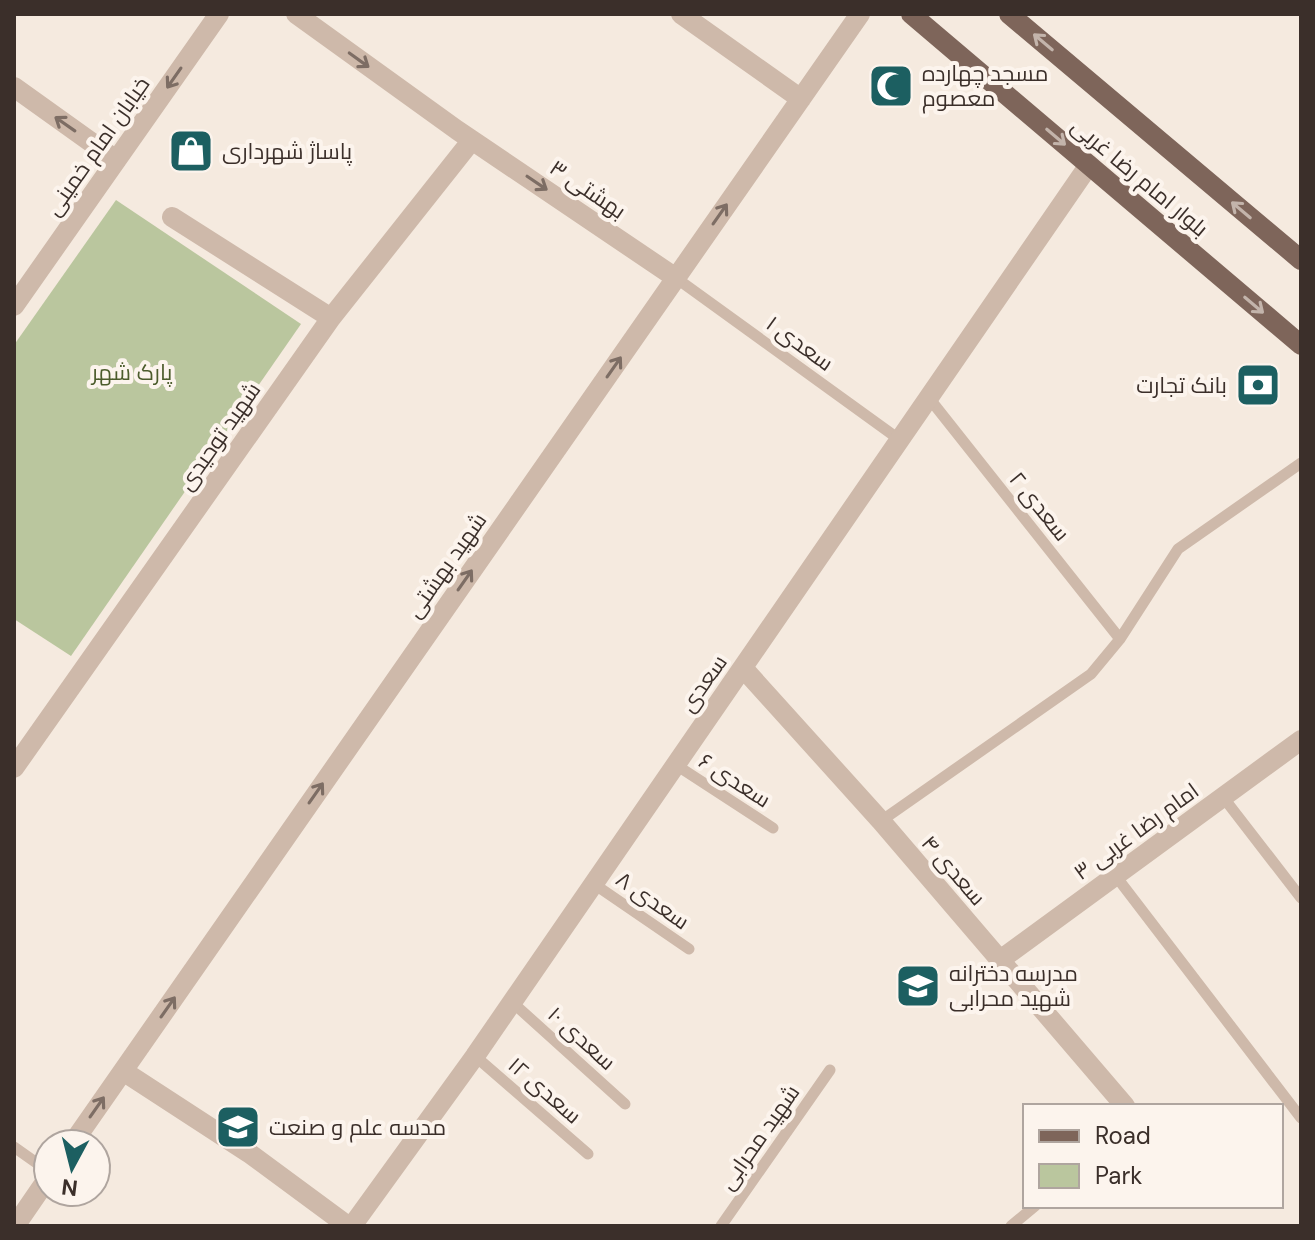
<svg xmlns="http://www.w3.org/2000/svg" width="1315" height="1240" font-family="'DM Sans',Cairo,sans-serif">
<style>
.green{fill:#bac69e}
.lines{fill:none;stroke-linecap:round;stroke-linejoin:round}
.service{stroke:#ceb9aa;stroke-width:11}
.minor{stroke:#ceb9aa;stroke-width:20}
.tertiary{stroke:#ceb9aa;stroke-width:20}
.primary{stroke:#7e655a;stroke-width:20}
.oneway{stroke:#c3b4ab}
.oneway2{stroke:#7d6d64}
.labels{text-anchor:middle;stroke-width:8;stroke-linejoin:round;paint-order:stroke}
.poi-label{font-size:22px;fill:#3b2f2a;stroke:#fcf4ed;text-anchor:start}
.street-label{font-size:22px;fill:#3b2f2a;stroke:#fcf4ed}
.park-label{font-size:22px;fill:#4c5c2c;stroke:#fcf4ed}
</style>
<rect width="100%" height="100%" fill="#f5eadf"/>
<path class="green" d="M 116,200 L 301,324 L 71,656 L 14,619 L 14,345 Z"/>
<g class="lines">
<path class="service" d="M 676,278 L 900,440
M 929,398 L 1120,639
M 676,765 L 773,828
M 1223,797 L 1301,898
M 881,821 L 1091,674 L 1120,639 L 1178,549 L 1301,463
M 1115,875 L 1301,1118
M 594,884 L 689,949
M 512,1002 L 625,1104
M 475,1056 L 588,1154
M 14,1147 L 48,1171
M 721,1226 L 830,1070
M 1011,1226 L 1035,1206"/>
<path class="minor" d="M 296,14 L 457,130 L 676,278
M 681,14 L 801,99
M 14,87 L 116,160
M 172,217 L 331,318
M 743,668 L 881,821 L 1125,1106
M 14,768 L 331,318 L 472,140
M 1000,960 L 1301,740
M 123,1071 L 249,1153 L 348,1226
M 72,1144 L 860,14
M 15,1226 L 48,1178
M 352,1226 L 475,1056 L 1089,165"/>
<path class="tertiary" d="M 14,306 L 219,14"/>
<path class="primary" d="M 911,14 L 1301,345
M 1009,14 L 1301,260"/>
</g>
<defs><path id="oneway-shaft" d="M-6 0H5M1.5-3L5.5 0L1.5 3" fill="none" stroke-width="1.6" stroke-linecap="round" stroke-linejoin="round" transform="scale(2)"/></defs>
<g class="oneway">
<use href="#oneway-shaft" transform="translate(1043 42) rotate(-140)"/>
<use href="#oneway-shaft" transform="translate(1056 137) rotate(40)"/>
<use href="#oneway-shaft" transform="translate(1241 210) rotate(-140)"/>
<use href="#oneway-shaft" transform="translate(1254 305) rotate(40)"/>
</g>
<g class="oneway2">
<use href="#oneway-shaft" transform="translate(359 60) rotate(36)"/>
<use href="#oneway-shaft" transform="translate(174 78) rotate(125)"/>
<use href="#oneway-shaft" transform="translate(65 124) rotate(-145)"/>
<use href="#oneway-shaft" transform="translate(537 183) rotate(34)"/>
<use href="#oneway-shaft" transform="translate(720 214) rotate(-55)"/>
<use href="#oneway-shaft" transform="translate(614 367) rotate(-55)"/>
<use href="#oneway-shaft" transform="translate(465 580) rotate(-55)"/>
<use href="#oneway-shaft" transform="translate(316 793) rotate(-55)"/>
<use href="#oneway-shaft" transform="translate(168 1007) rotate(-55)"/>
<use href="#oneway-shaft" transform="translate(97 1107) rotate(-55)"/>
</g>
<defs>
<g id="mosque-square" transform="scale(2.3)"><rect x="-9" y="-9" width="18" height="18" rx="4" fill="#1c5f61" stroke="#fcf4ed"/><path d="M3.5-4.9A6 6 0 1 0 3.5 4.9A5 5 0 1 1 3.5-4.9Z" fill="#fff"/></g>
<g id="shop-square" transform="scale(2.3)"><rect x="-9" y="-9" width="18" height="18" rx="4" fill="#1c5f61" stroke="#fcf4ed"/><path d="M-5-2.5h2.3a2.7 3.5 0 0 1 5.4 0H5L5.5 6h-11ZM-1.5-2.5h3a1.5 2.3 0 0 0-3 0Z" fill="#fff"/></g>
<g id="bank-square" transform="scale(2.3)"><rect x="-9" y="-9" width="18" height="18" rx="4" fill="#1c5f61" stroke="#fcf4ed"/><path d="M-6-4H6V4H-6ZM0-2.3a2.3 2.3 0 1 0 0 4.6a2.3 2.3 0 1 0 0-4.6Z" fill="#fff"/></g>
<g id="school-square" transform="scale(2.3)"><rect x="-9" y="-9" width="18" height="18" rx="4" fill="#1c5f61" stroke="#fcf4ed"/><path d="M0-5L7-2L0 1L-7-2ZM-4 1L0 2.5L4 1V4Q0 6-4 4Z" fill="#fff"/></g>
</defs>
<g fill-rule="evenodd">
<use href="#mosque-square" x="891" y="86"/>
<use href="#shop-square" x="191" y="151"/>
<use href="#bank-square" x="1258" y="385"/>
<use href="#school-square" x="918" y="986"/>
<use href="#school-square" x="238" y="1127"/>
</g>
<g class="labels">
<g class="poi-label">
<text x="922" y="81">مسجد چهارده<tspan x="922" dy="25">معصوم</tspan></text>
<text x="222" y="159">پاساژ شهرداری</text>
<text x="1227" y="393" text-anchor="end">بانک تجارت</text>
<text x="949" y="981">مدرسه دخترانه<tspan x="949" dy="25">شهید محرابی</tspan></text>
<text x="269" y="1135">مدسه علم و صنعت</text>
</g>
<g class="street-label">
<text transform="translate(97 146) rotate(-55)" y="8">خیابان امام خمینی</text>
<text transform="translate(1140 177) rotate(40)" y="8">بلوار امام رضا غربی</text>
<text transform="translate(588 189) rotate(34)" y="8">بهشتی ۳</text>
<text transform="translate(800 343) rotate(36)" y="8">سعدی ۱</text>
<text transform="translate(219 436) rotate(-55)" y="8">شهید توحیدی</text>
<text transform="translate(1040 506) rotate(51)" y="8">سعدی ۲</text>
<text transform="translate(446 565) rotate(-55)" y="8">شهید بهشتی</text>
<text transform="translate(703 683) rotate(-55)" y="8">سعدی</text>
<text transform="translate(735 780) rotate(33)" y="8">سعدی ۶</text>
<text transform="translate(1136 831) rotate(-36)" y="8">امام رضا غربی ۳</text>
<text transform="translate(954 870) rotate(49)" y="8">سعدی ۴</text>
<text transform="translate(653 900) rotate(35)" y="8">سعدی ۸</text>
<text transform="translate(582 1038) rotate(42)" y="8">سعدی ۱۰</text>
<text transform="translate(545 1090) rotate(41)" y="8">سعدی ۱۲</text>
<text transform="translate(759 1137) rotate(-55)" y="8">شهید محرابی</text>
</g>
<g class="park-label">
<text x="132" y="380">پارک شهر</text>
</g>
</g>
<rect width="1315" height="1240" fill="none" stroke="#3b2f2a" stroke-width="32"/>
<rect x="1023" y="1104" width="260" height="104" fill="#fcf4ed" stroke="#afa59f" stroke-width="2"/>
<rect x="1039" y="1130" width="40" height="12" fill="#7e655a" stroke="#afa59f" stroke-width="2"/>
<text x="1095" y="1144" font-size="24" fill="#3b2f2a">Road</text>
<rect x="1039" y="1164" width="40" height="24" fill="#bac69e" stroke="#afa59f" stroke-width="2"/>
<text x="1095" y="1184" font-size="24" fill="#3b2f2a">Park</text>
<g transform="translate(72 1168) rotate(187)"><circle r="38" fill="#fcf4ed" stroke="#afa59f" stroke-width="2"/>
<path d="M0-6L14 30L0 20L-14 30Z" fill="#1c5f61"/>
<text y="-12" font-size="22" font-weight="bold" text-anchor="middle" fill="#3b2f2a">N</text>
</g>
</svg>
